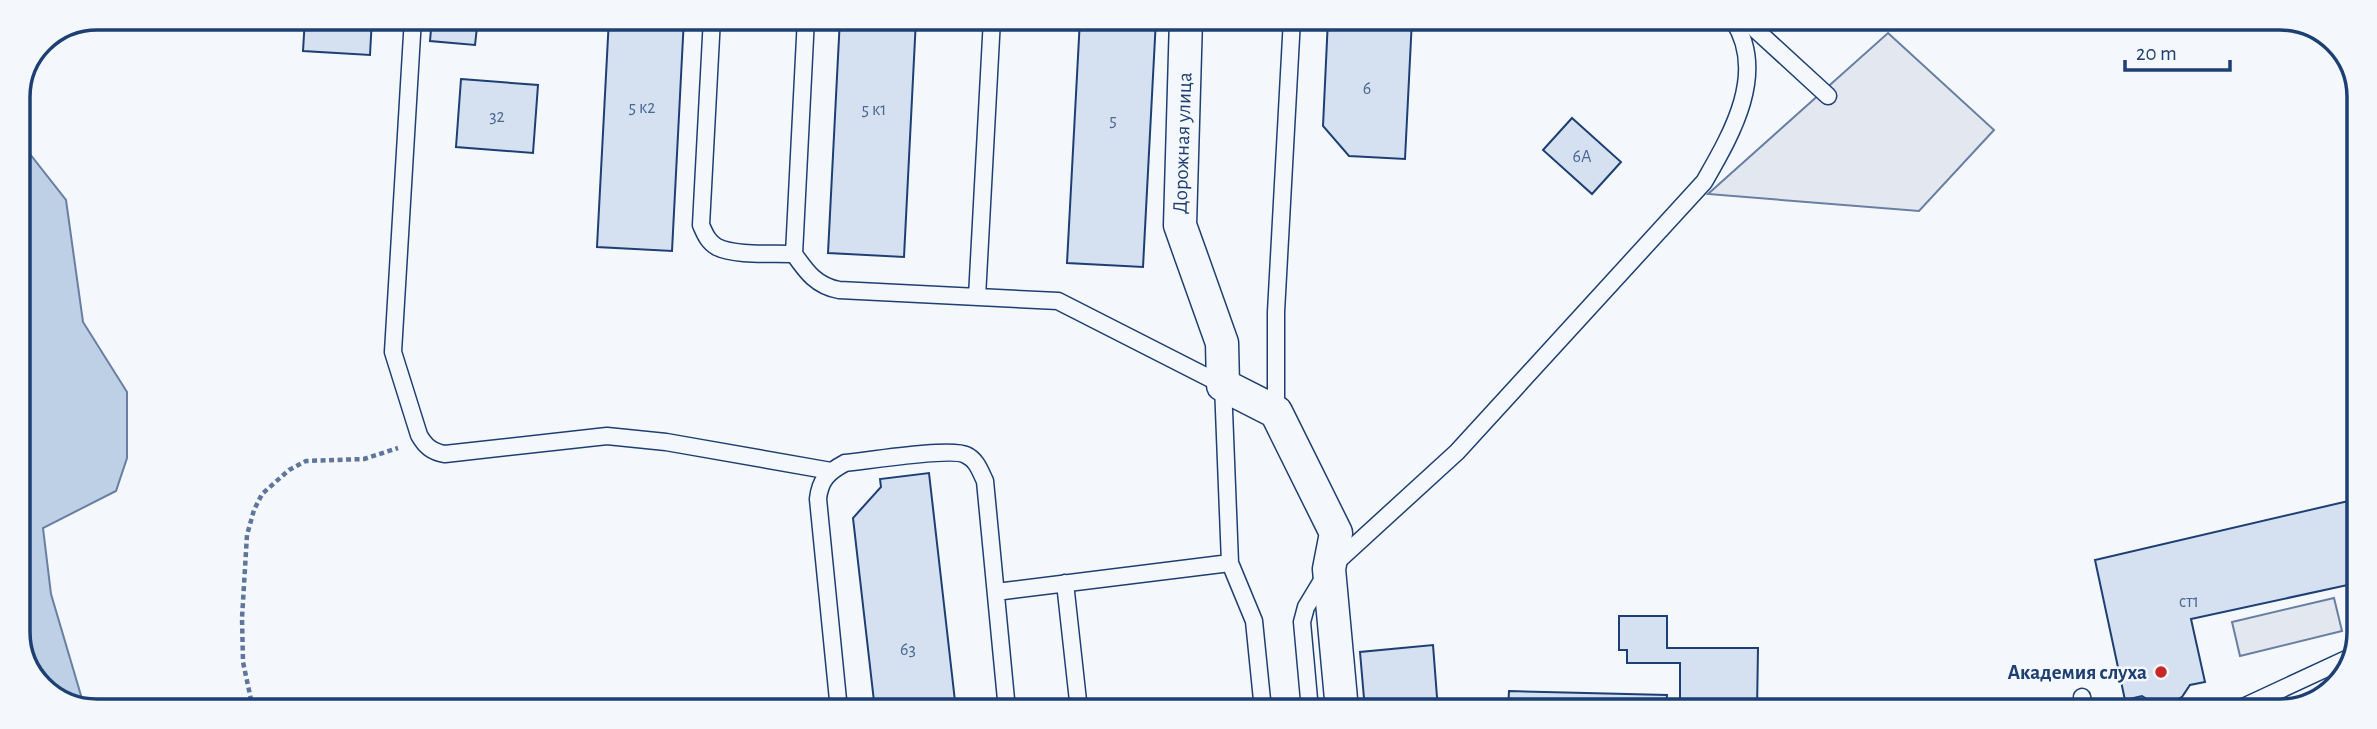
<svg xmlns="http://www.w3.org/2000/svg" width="2377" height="729" font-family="'Alegreya Sans',sans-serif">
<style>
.parking{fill:#e3e8f0;stroke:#687fa3;stroke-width:2}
.water{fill:#bed0e5;stroke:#687fa3;stroke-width:2}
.building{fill:#d5e0f0;stroke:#1d3f73;stroke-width:2}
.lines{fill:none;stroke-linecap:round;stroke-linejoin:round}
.lane-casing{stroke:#1d3f73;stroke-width:19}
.street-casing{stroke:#1d3f73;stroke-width:35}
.path{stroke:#5e769c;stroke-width:4.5;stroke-dasharray:5 3.5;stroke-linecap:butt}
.lane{stroke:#f4f7fb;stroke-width:16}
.street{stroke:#f4f7fb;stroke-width:32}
.poi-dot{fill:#c62828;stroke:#f4f7fb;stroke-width:2.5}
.labels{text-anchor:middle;stroke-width:5;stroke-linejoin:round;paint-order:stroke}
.number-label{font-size:18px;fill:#4b6792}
.street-label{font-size:21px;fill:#1d3f73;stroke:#f4f7fb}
.poi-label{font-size:21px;font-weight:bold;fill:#1d3f73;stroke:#f4f7fb;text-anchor:end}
.rim{fill:none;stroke:#1d3f73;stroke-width:3.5}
</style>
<rect width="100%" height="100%" fill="#f4f7fb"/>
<path class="parking" d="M 1888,33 L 1994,130 L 1919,211 L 1708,194 Z
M 2334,598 L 2342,631 L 2240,656 L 2232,622 Z"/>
<path class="water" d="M 18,125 L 30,154 L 66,200 L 83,322 L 127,392 L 127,458 L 116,491 L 43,528 L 51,594 L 85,709 L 76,709 L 34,681 L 18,638 Z"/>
<path class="building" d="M 305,18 L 372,18 L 370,55 L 303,51 Z
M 432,18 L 478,18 L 475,45 L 430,41 Z
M 609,18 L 684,18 L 672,251 L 597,247 Z
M 840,18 L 916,19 L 904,257 L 828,253 Z
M 1080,19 L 1156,19 L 1143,267 L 1067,263 Z
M 1328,19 L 1412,19 L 1405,159 L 1349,156 L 1323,126 Z
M 461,79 L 538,85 L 533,153 L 456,147 Z
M 1572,118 L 1621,162 L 1592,194 L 1543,150 Z
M 929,473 L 956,710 L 875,710 L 853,518 L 881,487 L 880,479 Z
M 2357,499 L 2357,583 L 2191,619 L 2205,682 L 2190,685 L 2182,697 L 2169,704 L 2155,704 L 2142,696 L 2125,700 L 2095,560 Z
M 1619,616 L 1667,616 L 1667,648 L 1758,648 L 1757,711 L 1680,711 L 1680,663 L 1627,663 L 1627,650 L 1619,650 Z
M 1433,645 L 1438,710 L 1365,710 L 1360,652 Z
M 1509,691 L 1667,695 L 1666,711 L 1508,711 Z"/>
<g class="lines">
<g class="lane-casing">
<path id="lane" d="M 413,18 L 393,352 L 419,435 C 425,446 432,452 445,454 L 607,436 L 666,442 L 831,471
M 712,18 L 701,225 C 705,234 708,242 717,247 C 735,256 773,253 794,254
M 806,18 L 794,254 C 806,271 816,286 839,290 L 1058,301 L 1223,385 L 1230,563 L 1254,621 L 1263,710
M 1756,30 L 1828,96
M 977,297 L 992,19
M 1276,412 L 1276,312 L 1292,19
M 1065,583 L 1079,710
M 996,592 L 1230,563
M 2082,697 L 2085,711
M 839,710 L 818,499 C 820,480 828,472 845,463 C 866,461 952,447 966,455 C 977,460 980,471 985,481 L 1007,710
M 1310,710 L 1302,622 L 1306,607 L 1329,569 L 1457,452 L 1704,182 C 1731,135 1768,73 1733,20
M 2226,711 L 2243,707 L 2355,655"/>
</g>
<g class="street-casing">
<path id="street" d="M 1186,19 L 1180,225 L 1222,343 L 1223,385 L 1276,412 L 1336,533 L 1329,569 L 1342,710"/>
</g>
<path class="path" d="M 253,709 L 243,662 L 242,618 L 247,535 L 254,510 L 262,494 L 289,470 L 306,461 L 364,459 L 398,448"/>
<use href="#lane" class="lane"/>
<use href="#street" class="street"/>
</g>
<circle class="poi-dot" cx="2161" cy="672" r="7"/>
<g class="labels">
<g class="number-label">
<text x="1367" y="94">6</text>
<text x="642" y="113">5 к2</text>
<text x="874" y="115">5 к1</text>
<text x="497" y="122">32</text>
<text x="1113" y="126">5</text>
<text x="1582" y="162">6А</text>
<text x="2189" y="607">ст1</text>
<text x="908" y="655">63</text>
</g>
<g class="street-label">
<text transform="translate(1182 143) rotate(-88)" y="7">Дорожная улица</text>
</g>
<g class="poi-label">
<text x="2147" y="679">Академия слуха</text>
</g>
</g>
<path d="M0 0H2377V729H0ZM97 30H2280A67 67 0 0 1 2347 97V632A67 67 0 0 1 2280 699H97A67 67 0 0 1 30 632V97A67 67 0 0 1 97 30Z" fill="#f4f7fb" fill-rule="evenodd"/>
<path class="rim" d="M97 30H2280A67 67 0 0 1 2347 97V632A67 67 0 0 1 2280 699H97A67 67 0 0 1 30 632V97A67 67 0 0 1 97 30Z"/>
<path d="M2125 60v10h105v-10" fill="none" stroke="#1d3f73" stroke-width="3.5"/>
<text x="2136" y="60" font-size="21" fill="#1d3f73" stroke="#f4f7fb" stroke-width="5" paint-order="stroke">20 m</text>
</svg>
